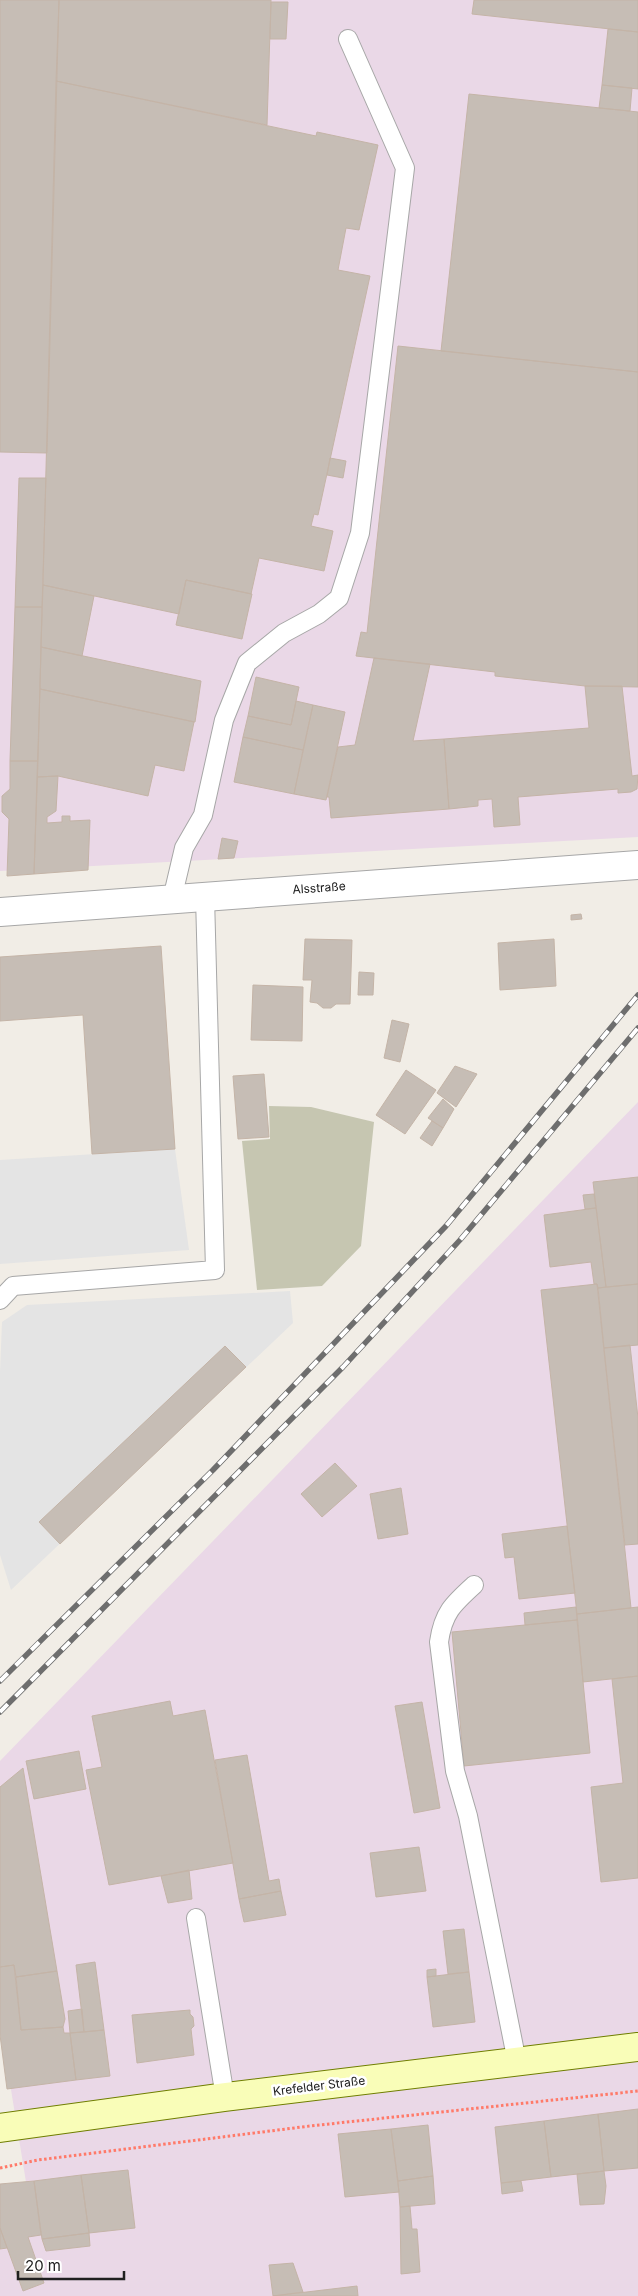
<svg xmlns="http://www.w3.org/2000/svg" width="638" height="2296" font-family="Inter,sans-serif">
<style>
.industrial{fill:#ead8e7}
.construction{fill:#c6c6b1}
.parking{fill:#e4e4e4}
.building{fill:#c6bdb5;stroke:#c4b4a7}
.lines{fill:none;stroke-linecap:round;stroke-linejoin:round}
.service-casing{stroke:#a7a7a7;stroke-width:20}
.tertiary-casing{stroke:#a7a7a7;stroke-width:30}
.secondary-casing{stroke:#6f7e00;stroke-width:30}
.path{stroke:#ff7a69;stroke-width:3;stroke-dasharray:2.5 2.5;stroke-linecap:butt}
.service{stroke:#fff;stroke-width:18}
.tertiary{stroke:#fff;stroke-width:28}
.secondary{stroke:#f9fdb8;stroke-width:28}
.rail-casing{stroke:#6e6e6e;stroke-width:5.5}
.rail{stroke:#fff;stroke-width:4;stroke-dasharray:11;stroke-linecap:butt}
.labels{text-anchor:middle;stroke-width:5;stroke-linejoin:round;paint-order:stroke}
.street-label{font-size:12px;fill:#202020;stroke:#fff}
</style>
<rect width="100%" height="100%" fill="#f1ede6"/>
<path class="industrial" d="M 0,0 L 638,0 L 638,837 L 0,871 Z
M 638,1102 L 638,2296 L 0,2296 L 0,2185 L 26,2182 L 0,2022 L 0,1761 Z"/>
<path class="construction" d="M 269,1106 L 311,1107 L 374,1122 L 361,1246 L 322,1286 L 257,1290 L 242,1141 L 270,1139 Z"/>
<path class="parking" d="M 175,1149 L 189,1250 L 0,1264 L 0,1160 Z
M 290,1291 L 293,1323 L 11,1590 L 0,1555 L 0,1372 L 2,1322 L 27,1305 Z"/>
<path class="building" d="M 0,0 L 59,0 L 47,453 L 0,452 Z
M 59,0 L 271,0 L 267,125 L 56,81 Z
M 474,0 L 638,0 L 638,32 L 472,14 Z
M 271,2 L 288,2 L 286,39 L 270,39 Z
M 608,29 L 638,32 L 638,89 L 602,85 Z
M 56,81 L 316,136 L 317,132 L 378,145 L 359,230 L 346,228 L 338,270 L 370,276 L 318,515 L 314,514 L 311,526 L 333,531 L 324,571 L 259,558 L 251,594 L 186,580 L 179,614 L 43,585 Z
M 602,85 L 632,88 L 630,111 L 599,108 Z
M 469,94 L 638,112 L 638,372 L 441,351 Z
M 398,346 L 638,372 L 638,687 L 585,686 L 495,676 L 495,672 L 356,656 L 361,632 L 367,633 Z
M 330,458 L 346,461 L 343,478 L 327,475 Z
M 19,478 L 46,478 L 42,607 L 15,607 Z
M 186,580 L 252,594 L 242,639 L 176,625 Z
M 43,585 L 94,596 L 82,656 L 41,647 Z
M 15,607 L 42,607 L 38,761 L 10,761 Z
M 41,647 L 201,681 L 195,722 L 40,689 Z
M 374,658 L 430,664 L 413,741 L 444,739 L 449,809 L 331,818 L 329,797 L 327,797 L 338,747 L 355,745 Z
M 256,677 L 299,687 L 291,725 L 248,716 Z
M 585,686 L 622,686 L 632,776 L 638,775 L 637,789 L 631,792 L 618,793 L 618,789 L 518,797 L 520,825 L 494,827 L 492,799 L 478,800 L 478,806 L 449,809 L 444,739 L 589,728 Z
M 40,689 L 194,722 L 184,771 L 155,765 L 148,796 L 58,776 L 37,777 Z
M 296,701 L 313,705 L 303,750 L 243,737 L 248,716 L 291,725 Z
M 313,705 L 345,712 L 326,800 L 294,794 Z
M 243,737 L 303,750 L 294,794 L 234,782 Z
M 10,761 L 38,761 L 34,874 L 7,876 L 9,819 L 2,812 L 2,796 L 10,789 Z
M 58,776 L 56,811 L 47,817 L 47,823 L 62,822 L 62,816 L 70,816 L 70,821 L 90,820 L 88,870 L 34,874 L 37,777 Z
M 222,838 L 238,841 L 234,858 L 218,859 Z
M 581,914 L 582,919 L 571,920 L 571,915 Z
M 305,939 L 352,940 L 350,1004 L 336,1004 L 331,1008 L 323,1008 L 317,1003 L 310,1002 L 312,980 L 303,980 Z
M 554,939 L 556,986 L 500,990 L 498,943 Z
M 161,946 L 175,1149 L 92,1154 L 83,1015 L 0,1021 L 0,957 Z
M 359,972 L 374,973 L 373,995 L 358,995 Z
M 253,985 L 303,987 L 302,1041 L 251,1040 Z
M 392,1020 L 409,1024 L 400,1062 L 384,1058 Z
M 455,1066 L 477,1074 L 456,1107 L 437,1093 Z
M 406,1070 L 436,1090 L 405,1134 L 376,1115 Z
M 264,1074 L 269,1137 L 238,1139 L 233,1076 Z
M 443,1099 L 454,1109 L 443,1128 L 428,1118 Z
M 432,1121 L 443,1128 L 432,1146 L 420,1138 Z
M 638,1177 L 638,1284 L 606,1287 L 593,1182 Z
M 594,1194 L 596,1208 L 585,1209 L 583,1195 Z
M 596,1208 L 606,1287 L 598,1288 L 597,1284 L 594,1284 L 591,1262 L 550,1267 L 544,1215 Z
M 597,1284 L 631,1608 L 577,1614 L 541,1290 Z
M 638,1284 L 638,1345 L 604,1348 L 598,1288 Z
M 630,1345 L 638,1418 L 638,1544 L 625,1545 L 604,1348 Z
M 225,1346 L 246,1367 L 60,1544 L 39,1522 Z
M 335,1463 L 357,1486 L 322,1517 L 301,1494 Z
M 401,1488 L 408,1534 L 378,1539 L 370,1494 Z
M 567,1526 L 575,1593 L 519,1599 L 514,1557 L 505,1558 L 502,1534 Z
M 576,1607 L 577,1620 L 525,1625 L 524,1613 Z
M 638,1607 L 638,1676 L 583,1682 L 577,1614 Z
M 577,1620 L 590,1753 L 464,1766 L 452,1632 Z
M 638,1676 L 638,1878 L 601,1882 L 591,1787 L 623,1783 L 612,1679 Z
M 170,1701 L 173,1716 L 205,1710 L 233,1863 L 109,1885 L 86,1770 L 102,1767 L 92,1716 Z
M 422,1702 L 440,1808 L 414,1813 L 395,1706 Z
M 79,1751 L 86,1789 L 34,1799 L 26,1761 Z
M 247,1755 L 269,1881 L 279,1879 L 281,1891 L 239,1899 L 215,1760 Z
M 23,1768 L 57,1971 L 16,1977 L 14,1965 L 0,1967 L 0,1787 Z
M 419,1847 L 426,1891 L 376,1897 L 370,1853 Z
M 189,1870 L 192,1899 L 168,1903 L 161,1876 Z
M 281,1891 L 286,1915 L 244,1922 L 239,1899 Z
M 464,1929 L 469,1972 L 448,1974 L 443,1931 Z
M 95,1962 L 104,2030 L 84,2032 L 76,1965 Z
M 14,1965 L 21,2030 L 63,2027 L 64,2033 L 70,2033 L 76,2080 L 7,2089 L 0,2035 L 0,1967 Z
M 436,1969 L 436,1976 L 427,1977 L 427,1970 Z
M 57,1971 L 65,2019 L 63,2027 L 21,2030 L 16,1977 Z
M 469,1972 L 475,2022 L 433,2027 L 427,1977 Z
M 82,2009 L 84,2032 L 70,2033 L 68,2011 Z
M 190,2010 L 190,2014 L 193,2017 L 194,2026 L 191,2029 L 194,2055 L 137,2063 L 132,2015 Z
M 104,2030 L 110,2076 L 76,2080 L 70,2033 Z
M 638,2109 L 638,2168 L 604,2171 L 598,2114 Z
M 598,2114 L 604,2171 L 551,2177 L 544,2121 Z
M 544,2121 L 551,2177 L 501,2183 L 495,2127 Z
M 428,2125 L 433,2176 L 398,2181 L 391,2129 Z
M 391,2129 L 399,2192 L 345,2197 L 338,2134 Z
M 128,2170 L 135,2228 L 89,2233 L 81,2175 Z
M 604,2171 L 606,2186 L 604,2204 L 580,2205 L 577,2174 Z
M 81,2175 L 89,2233 L 42,2239 L 34,2181 Z
M 433,2176 L 435,2204 L 400,2207 L 398,2181 Z
M 34,2181 L 41,2235 L 28,2237 L 44,2283 L 23,2291 L 0,2228 L 0,2184 Z
M 521,2181 L 523,2191 L 502,2194 L 501,2183 Z
M 410,2206 L 412,2229 L 417,2229 L 420,2272 L 401,2274 L 400,2207 Z
M 0,2228 L 7,2248 L 0,2249 Z
M 89,2233 L 90,2246 L 46,2251 L 42,2239 Z
M 293,2263 L 303,2292 L 273,2296 L 269,2265 Z
M 357,2286 L 358,2296 L 273,2296 Z"/>
<g class="lines">
<g class="service-casing">
<path id="service" d="M 172,899 L 184,848 L 203,815 L 224,720 L 247,663 L 284,633 L 319,614 L 339,598 L 360,533 L 405,168 L 348,39
M 0,1300 L 13,1286 L 215,1270 L 205,897
M 474,1585 C 453,1604 443,1613 439,1642 L 455,1771 L 468,1816 L 517,2062
M 196,1918 L 225,2097"/>
</g>
<g class="tertiary-casing">
<path id="tertiary" d="M 0,912 L 638,865"/>
</g>
<g class="secondary-casing">
<path id="secondary" d="M 0,2128 L 225,2097 L 638,2047"/>
</g>
<path class="path" d="M 0,2168 L 38,2160 L 310,2126 L 638,2091"/>
<use href="#service" class="service"/>
<use href="#tertiary" class="tertiary"/>
<use href="#secondary" class="secondary"/>
<g class="rail-casing">
<path id="rail" d="M 0,1681 L 213,1470 L 446,1226 L 638,995
M 0,1712 L 343,1367 L 460,1240 L 638,1028"/>
</g>
<use href="#rail" class="rail"/>
</g>
<g class="labels">
<g class="street-label">
<text transform="translate(319 888) rotate(-4)" y="4">Alsstraße</text>
<text transform="translate(319 2086) rotate(-7)" y="4">Krefelder Straße</text>
</g>
</g>
<path d="M18 2271v8h106v-8" fill="none" stroke="#202020" stroke-width="2.5"/>
<text x="25" y="2271" font-size="15" fill="#202020" stroke="#ffffff" stroke-width="4" paint-order="stroke">20 m</text>
</svg>
